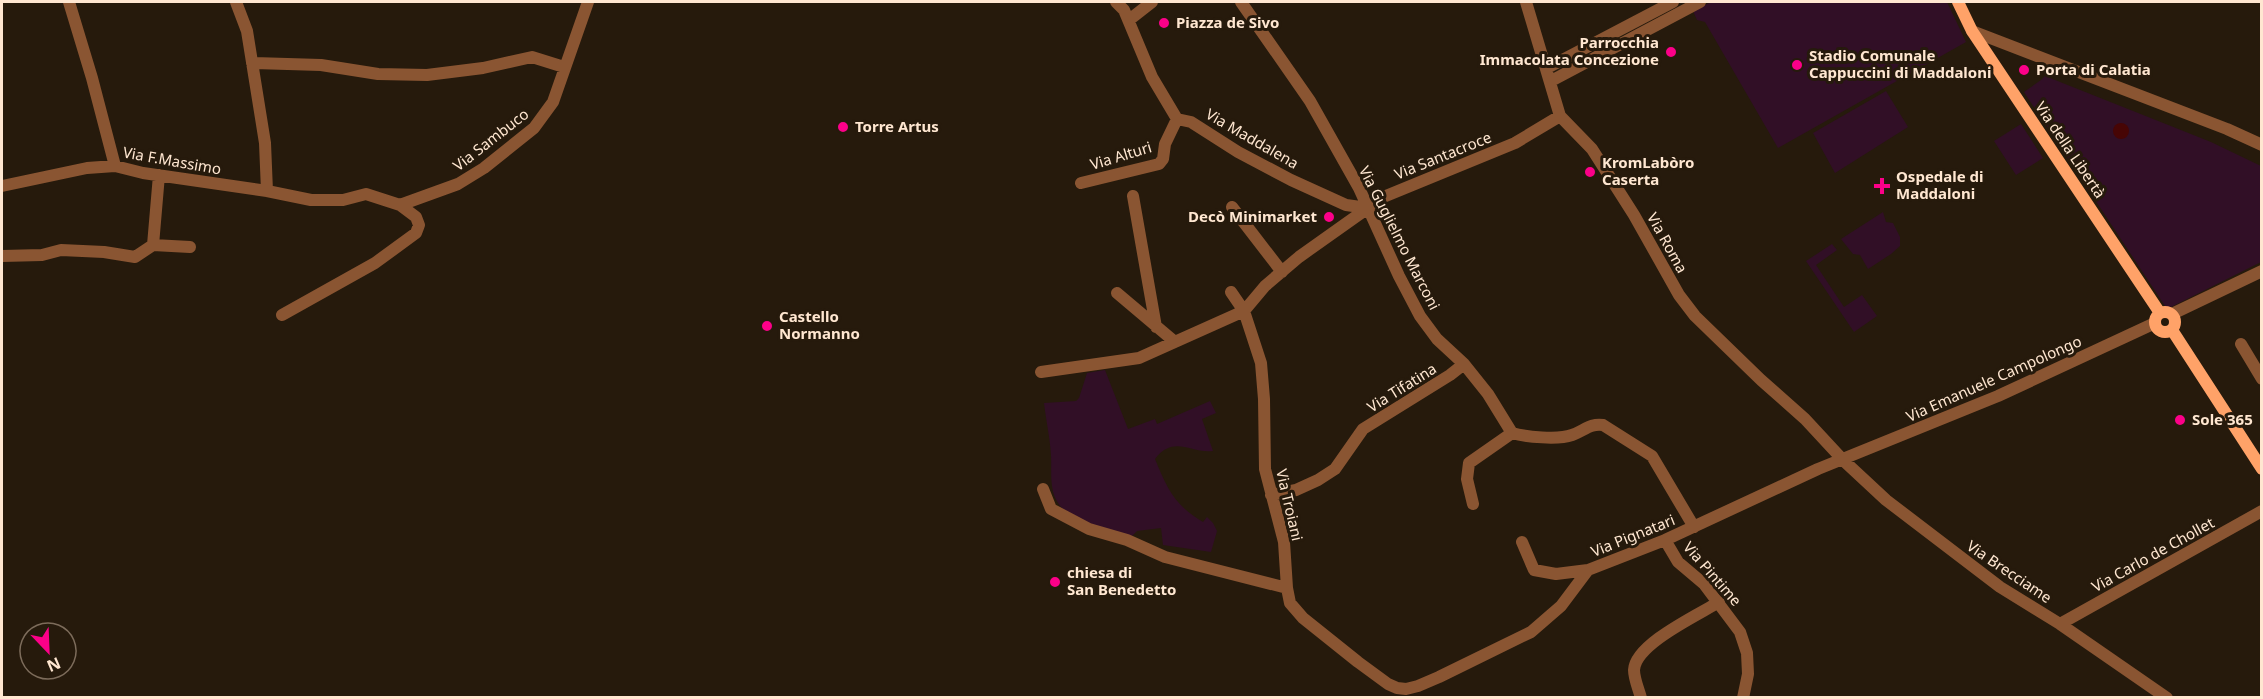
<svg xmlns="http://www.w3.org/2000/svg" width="2263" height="699" font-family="'Noto Sans',sans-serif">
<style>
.green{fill:#310f26}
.water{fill:#470505}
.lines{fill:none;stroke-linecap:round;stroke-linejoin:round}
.minor{stroke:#8a5532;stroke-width:12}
.secondary{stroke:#ffa268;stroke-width:12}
.poi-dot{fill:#fc0089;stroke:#261a0c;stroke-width:2}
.labels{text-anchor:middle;stroke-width:6;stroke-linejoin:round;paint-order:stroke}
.poi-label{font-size:15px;font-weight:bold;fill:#ffe7d1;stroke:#261a0c;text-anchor:start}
.street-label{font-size:15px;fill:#ffe7d1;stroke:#261a0c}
</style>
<rect width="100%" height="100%" fill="#261a0c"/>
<path class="green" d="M 1711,2 L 1947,2 L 1966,42 L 1778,148 L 1705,22 L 1697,20 L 1693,11 Z
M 2045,76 L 2211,142 L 2261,166 L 2261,262 L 2167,309 L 2024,92 L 2041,80 Z
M 1886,91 L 1908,127 L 1835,173 L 1813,133 Z
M 2021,124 L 2043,158 L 2016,175 L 1994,141 Z
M 1883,212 L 1886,222 L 1893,223 L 1900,237 L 1900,246 L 1891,254 L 1868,269 L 1860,255 L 1853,254 L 1841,239 Z
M 1832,244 L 1837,250 L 1816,265 L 1844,307 L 1862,295 L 1877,316 L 1854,332 L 1806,261 Z
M 1105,370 L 1128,429 L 1155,419 L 1157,424 L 1210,401 L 1216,413 L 1202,419 L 1213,451 C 1191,454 1174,434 1155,459 C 1167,488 1174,505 1203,522 L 1207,517 L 1213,523 L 1217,531 L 1211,552 L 1163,545 L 1161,528 L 1137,531 L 1131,537 C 1110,530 1087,526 1069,514 C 1047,499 1052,477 1051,455 C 1050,438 1046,420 1044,403 L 1076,401 L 1079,398 L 1087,373 Z"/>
<path class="water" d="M2113 131a8 8 0 1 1 16 0a8 8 0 1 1-16 0Z"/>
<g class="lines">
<path class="minor" d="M 69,2 L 92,78 L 115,166
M 236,2 L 247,31 L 265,143 L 267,191
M 1116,2 L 1124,10 L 1152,77 L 1177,119 L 1191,122 L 1238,152 L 1291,180 L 1346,205 L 1368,208
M 1241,2 L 1310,101 L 1359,188 L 1399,276 L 1420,316 L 1437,339 L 1464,364 L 1488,394 L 1512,433 C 1526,437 1558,440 1572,435 C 1584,431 1590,423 1603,425 L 1652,456 L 1694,527
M 1526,2 L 1560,116 L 1592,149 L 1634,215 L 1679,295 L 1695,316 L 1761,380 L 1805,419 L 1843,460 L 1886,500 L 2000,587 L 2060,624 L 2167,698
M 1129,20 L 1152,2
M 1972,31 L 2227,129 L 2262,145
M 252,63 L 321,65 L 378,74 L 427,75 L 483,68 L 532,57 L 564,67
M 1547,68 L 1673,2
M 1551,81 L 1700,2
M 1081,183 L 1159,164 L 1163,159 L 1165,144 L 1177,119
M 2,186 L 87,168 L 115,166 L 143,173 L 267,191 L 311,200 L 343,200 L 366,194 L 400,205 L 458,184 L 484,168 L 534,128 L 553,102 L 588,2
M 1133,196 L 1156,327
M 1232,207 L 1282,272
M 153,245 L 159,175
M 153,245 L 190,247
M 2,256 L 42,255 L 61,250 L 104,252 L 135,257 L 153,245
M 1231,292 L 1244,311 L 1261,363 L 1264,399 L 1265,469 L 1284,542 L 1287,588 L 1290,603 L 1303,618 L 1358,662 L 1388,684 L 1397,688 L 1406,689 L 1418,686 L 1439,677 L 1531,632 L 1561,606 L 1588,570 L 1665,540 L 1818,469 L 1998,396 L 2155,323
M 1117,293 L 1175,342
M 2172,314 L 2262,271
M 282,315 L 375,263 L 416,233 L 419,225 L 416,217 L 400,205
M 2241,344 L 2262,379
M 1041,372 L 1139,358 L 1244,311 L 1265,286 L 1299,257 L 1368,208 L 1376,200 L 1515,143 L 1560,116
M 1043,489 L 1051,509 L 1089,529 L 1127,540 L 1165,557 L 1287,588
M 1271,495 L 1296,490 L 1318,480 L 1335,469 L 1363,429 L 1450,375 L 1464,364
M 1473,504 L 1467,479 L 1469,463 L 1512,433
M 1665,540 L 1678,562 L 1704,584 L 1740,632 L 1747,653 L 1748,674 L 1743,698
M 1522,542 L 1534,570 L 1556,574 L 1588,570
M 2060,624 L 2262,511
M 1641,698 C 1639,690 1634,679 1634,670 C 1635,644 1698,615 1719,602"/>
<path class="secondary" d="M 1958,2 L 1972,31 L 2160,313
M2155 322a10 10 0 1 1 20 0a10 10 0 1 1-20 0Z
M 2172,330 L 2262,469"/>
</g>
<g class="poi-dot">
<circle cx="1164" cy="23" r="6"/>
<circle cx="1671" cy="52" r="6"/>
<circle cx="1797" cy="65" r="6"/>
<circle cx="2024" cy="70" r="6"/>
<circle cx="843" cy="127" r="6"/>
<circle cx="1590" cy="172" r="6"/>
<path d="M1879 177h6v6h6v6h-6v6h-6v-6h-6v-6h6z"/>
<circle cx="1329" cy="217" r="6"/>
<circle cx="767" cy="326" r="6"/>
<circle cx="2180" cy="420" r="6"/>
<circle cx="1055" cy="582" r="6"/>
</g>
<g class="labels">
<g class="poi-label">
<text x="1176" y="28">Piazza de Sivo</text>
<text x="1659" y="48" text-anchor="end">Parrocchia<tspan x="1659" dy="17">Immacolata Concezione</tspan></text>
<text x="1809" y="61">Stadio Comunale<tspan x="1809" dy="17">Cappuccini di Maddaloni</tspan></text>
<text x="2036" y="75">Porta di Calatia</text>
<text x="855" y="132">Torre Artus</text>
<text x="1602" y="168">KromLabòro<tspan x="1602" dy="17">Caserta</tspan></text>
<text x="1896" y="182">Ospedale di<tspan x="1896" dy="17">Maddaloni</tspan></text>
<text x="1317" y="222" text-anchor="end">Decò Minimarket</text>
<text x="779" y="322">Castello<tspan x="779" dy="17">Normanno</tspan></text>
<text x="2192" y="425">Sole 365</text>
<text x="1067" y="578">chiesa di<tspan x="1067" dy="17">San Benedetto</tspan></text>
</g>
<g class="street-label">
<text transform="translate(1252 139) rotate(30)" y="5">Via Maddalena</text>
<text transform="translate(491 140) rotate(-38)" y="5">Via Sambuco</text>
<text transform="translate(2070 150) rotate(56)" y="5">Via della Libertà</text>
<text transform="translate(1121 156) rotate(-17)" y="5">Via Alturi</text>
<text transform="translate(1443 156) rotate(-22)" y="5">Via Santacroce</text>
<text transform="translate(172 161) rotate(10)" y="5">Via F.Massimo</text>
<text transform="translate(1399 238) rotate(63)" y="5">Via Guglielmo Marconi</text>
<text transform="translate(1667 243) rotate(61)" y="5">Via Roma</text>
<text transform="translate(1994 379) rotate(-24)" y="5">Via Emanuele Campolongo</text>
<text transform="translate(1402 388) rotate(-32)" y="5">Via Tifatina</text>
<text transform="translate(1289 505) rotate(77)" y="5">Via Troiani</text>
<text transform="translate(1633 536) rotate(-22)" y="5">Via Pignatari</text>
<text transform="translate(2153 555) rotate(-29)" y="5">Via Carlo de Chollet</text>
<text transform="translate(2009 572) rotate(34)" y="5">Via Brecciame</text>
<text transform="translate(1712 574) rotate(49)" y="5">Via Pintime</text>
</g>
</g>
<rect width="2263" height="699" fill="none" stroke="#ffe7d1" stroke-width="6"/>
<g transform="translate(48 651) rotate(157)"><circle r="28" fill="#261a0c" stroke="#7d6c5b" stroke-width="1.5"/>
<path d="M0-4.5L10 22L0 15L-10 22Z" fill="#fc0089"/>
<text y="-9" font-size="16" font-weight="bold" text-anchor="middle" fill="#ffe7d1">N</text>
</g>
</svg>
